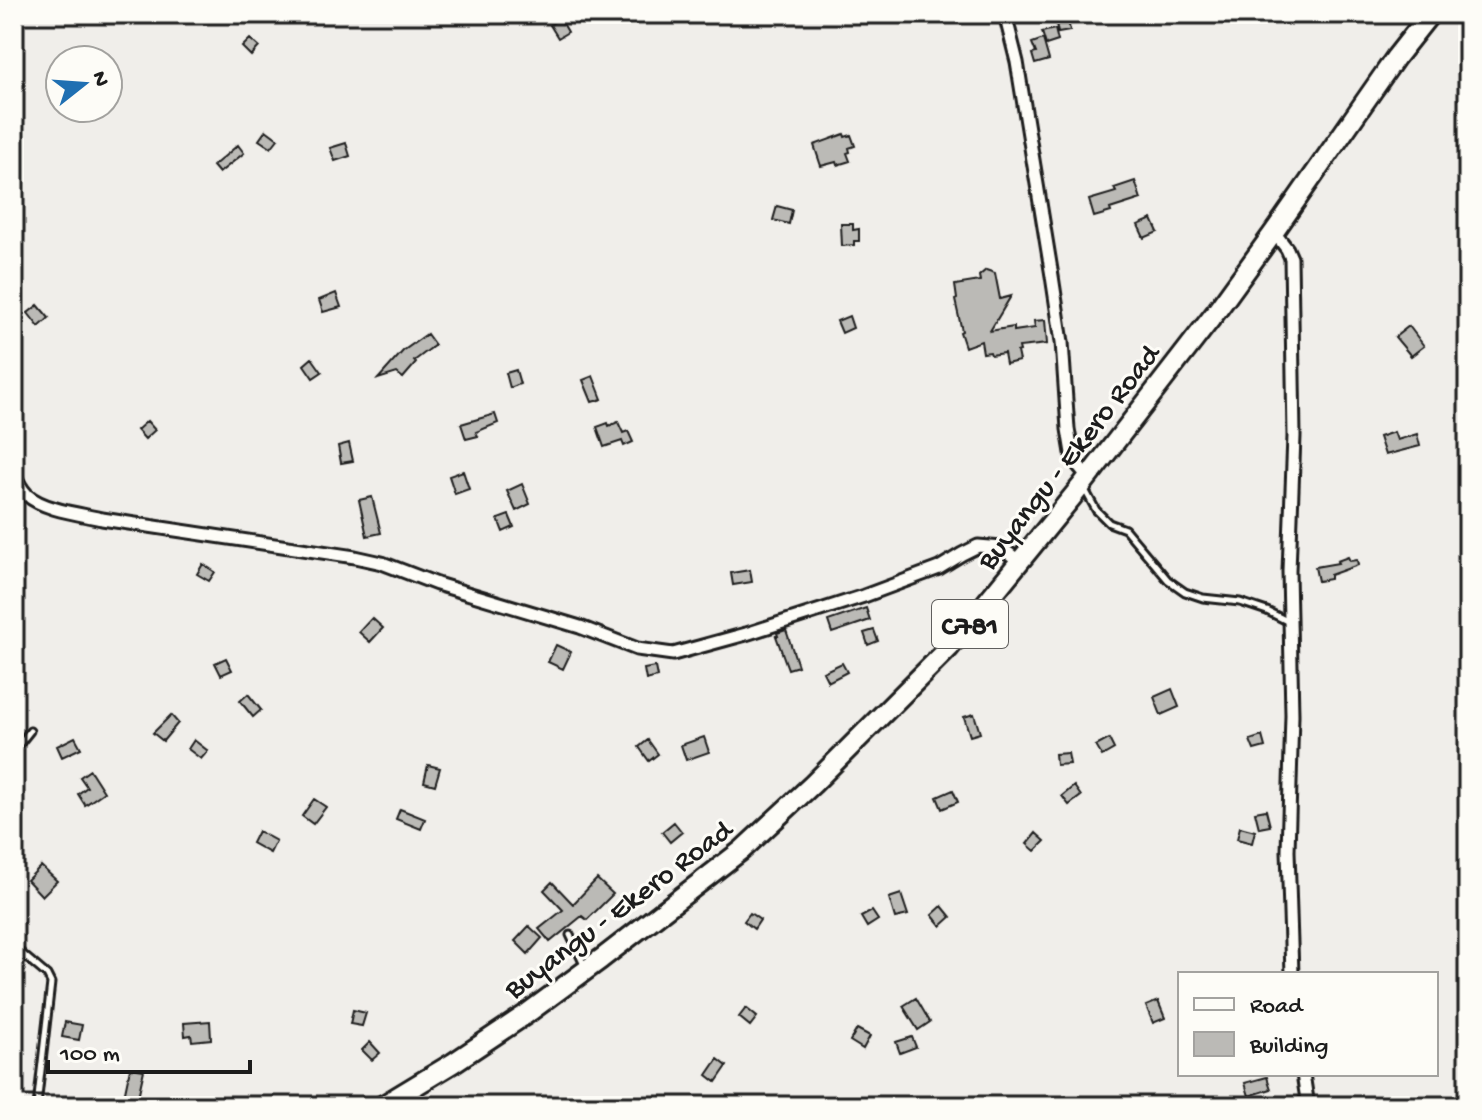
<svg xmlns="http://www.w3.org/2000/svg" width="1482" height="1120" font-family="'Gochi Hand',sans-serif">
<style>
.building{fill:#bbbab6;stroke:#1c1c1c;stroke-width:2}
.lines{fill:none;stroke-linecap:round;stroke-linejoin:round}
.lane-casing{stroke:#1c1c1c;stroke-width:11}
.street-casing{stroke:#1c1c1c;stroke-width:17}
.primary-casing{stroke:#1c1c1c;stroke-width:24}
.lane{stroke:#fdfcf7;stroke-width:5}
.street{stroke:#fdfcf7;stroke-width:11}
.primary{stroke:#fdfcf7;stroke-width:18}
.labels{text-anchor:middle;stroke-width:6;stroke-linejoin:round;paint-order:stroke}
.shield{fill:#fdfcf7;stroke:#605f5e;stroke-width:2}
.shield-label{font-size:28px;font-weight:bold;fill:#1c1c1c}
.street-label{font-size:30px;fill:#1c1c1c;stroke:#fdfcf7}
</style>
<rect width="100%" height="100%" fill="#f0eeea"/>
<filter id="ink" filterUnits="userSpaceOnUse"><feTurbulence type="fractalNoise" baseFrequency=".0125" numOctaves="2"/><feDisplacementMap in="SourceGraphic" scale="16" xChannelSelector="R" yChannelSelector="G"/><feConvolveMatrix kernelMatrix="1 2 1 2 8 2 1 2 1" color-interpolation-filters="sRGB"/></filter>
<g filter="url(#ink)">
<path class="building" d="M 1054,14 L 1067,14 L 1070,31 L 1058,33 Z
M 560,18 L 568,32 L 558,38 L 550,25 Z
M 1055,29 L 1058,41 L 1046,45 L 1042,32 Z
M 250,39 L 259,47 L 251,56 L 242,47 Z
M 1043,39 L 1049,60 L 1035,64 L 1032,54 L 1036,53 L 1032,43 Z
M 266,130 L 278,139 L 271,148 L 259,140 Z
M 844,134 L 845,137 L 851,135 L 855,146 L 849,148 L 850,152 L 847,153 L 850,161 L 837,165 L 836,162 L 821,166 L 814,145 Z
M 346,143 L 350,156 L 335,161 L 330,148 Z
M 238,145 L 244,153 L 219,173 L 213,166 Z
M 1135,181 L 1141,199 L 1110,209 L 1111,212 L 1094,217 L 1089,200 L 1116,192 L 1114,188 Z
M 777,206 L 792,210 L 789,224 L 773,220 Z
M 1152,219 L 1158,232 L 1144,238 L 1138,225 Z
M 841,224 L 853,224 L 853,230 L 859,229 L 859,241 L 854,241 L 854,245 L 842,246 Z
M 986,270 L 995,273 L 1000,299 L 1011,296 L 990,331 L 1014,327 L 1014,331 L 1035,328 L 1034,321 L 1045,320 L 1047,344 L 1019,347 L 1020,351 L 1017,352 L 1019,361 L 1006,364 L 1004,353 L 991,355 L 990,352 L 983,353 L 981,341 L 965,347 L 960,332 L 962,331 L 955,300 L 957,299 L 955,285 L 980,281 L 979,276 Z
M 336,293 L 341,307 L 323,312 L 319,300 Z
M 38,305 L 49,318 L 39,327 L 28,313 Z
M 849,316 L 853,328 L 842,333 L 837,321 Z
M 1409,326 L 1424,346 L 1411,356 L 1395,337 Z
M 427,334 L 435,345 L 414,361 L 416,363 L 403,378 L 397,373 L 378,379 L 403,351 Z
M 312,358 L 322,372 L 313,378 L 304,365 Z
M 516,370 L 520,384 L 510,388 L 506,373 Z
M 593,376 L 602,399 L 592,402 L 583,380 Z
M 495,414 L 498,423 L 476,432 L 478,436 L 466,439 L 461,424 Z
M 147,421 L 155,430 L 145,439 L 137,430 Z
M 618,422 L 623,433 L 628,431 L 633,442 L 624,446 L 622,441 L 604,447 L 597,427 L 608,423 L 609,426 Z
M 1394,432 L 1397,440 L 1417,434 L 1420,446 L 1385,455 L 1379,437 Z
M 349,443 L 353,461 L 341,463 L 338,446 Z
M 463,471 L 469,489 L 455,494 L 449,476 Z
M 522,484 L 530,504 L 516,511 L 507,491 Z
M 372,497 L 381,533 L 367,536 L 359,500 Z
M 509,515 L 514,527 L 503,532 L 498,519 Z
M 1348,557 L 1350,561 L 1357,560 L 1358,565 L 1330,575 L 1330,579 L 1318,581 L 1315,567 L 1338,563 L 1337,561 Z
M 203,564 L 215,572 L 209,581 L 197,574 Z
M 750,570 L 752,582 L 733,585 L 731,573 Z
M 866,608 L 870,620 L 832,633 L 828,621 Z
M 372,618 L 383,628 L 370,642 L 359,632 Z
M 786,630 L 798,666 L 788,669 L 776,636 L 778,636 L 777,633 Z
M 874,630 L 878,641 L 868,645 L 864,633 Z
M 556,645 L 571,652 L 563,669 L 548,662 Z
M 226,658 L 232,670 L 221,675 L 215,663 Z
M 842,663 L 847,672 L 828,682 L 823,672 Z
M 655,667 L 657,677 L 646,680 L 644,669 Z
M 1172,689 L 1179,707 L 1161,715 L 1154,697 Z
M 248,694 L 261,710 L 253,717 L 240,701 Z
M 974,714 L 980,733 L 970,736 L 964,717 Z
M 171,715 L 178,723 L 163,741 L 153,733 Z
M 1262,736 L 1265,747 L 1254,750 L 1250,740 Z
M 75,737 L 81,748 L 62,757 L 57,746 Z
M 704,737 L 709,752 L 686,760 L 681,745 Z
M 1109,739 L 1114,749 L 1102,756 L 1096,746 Z
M 194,740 L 208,751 L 201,759 L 188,749 Z
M 648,740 L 658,754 L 649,761 L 639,747 Z
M 1068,753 L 1070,764 L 1056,765 L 1055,754 Z
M 428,765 L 440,768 L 435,785 L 424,782 Z
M 90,770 L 104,792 L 85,805 L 78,794 L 87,787 L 80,777 Z
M 1074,786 L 1081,796 L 1069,805 L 1062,796 Z
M 953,790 L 958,802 L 942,809 L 937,797 Z
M 314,799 L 326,807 L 313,824 L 302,816 Z
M 400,809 L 425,819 L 421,829 L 396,819 Z
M 1266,810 L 1270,826 L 1259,828 L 1255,812 Z
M 674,822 L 682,832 L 670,842 L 662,832 Z
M 1240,827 L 1255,831 L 1252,843 L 1237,839 Z
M 258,831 L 276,841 L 270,853 L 252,843 Z
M 1036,833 L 1045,841 L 1035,851 L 1027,844 Z
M 41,866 L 57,881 L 42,896 L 27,880 Z
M 597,879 L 613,894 L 587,920 L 582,916 L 550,942 L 539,929 L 563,910 L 544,890 L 552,882 L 573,904 Z
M 901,894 L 908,915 L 895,918 L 889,898 Z
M 942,906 L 951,917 L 941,926 L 932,915 Z
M 872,911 L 878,920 L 867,927 L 861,917 Z
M 750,913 L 760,920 L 754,929 L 744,921 Z
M 529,926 L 542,938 L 528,954 L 515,941 Z
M 916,998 L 930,1022 L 918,1030 L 903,1006 Z
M 1158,1001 L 1165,1018 L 1153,1023 L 1146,1006 Z
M 746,1008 L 757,1017 L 750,1026 L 739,1017 Z
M 353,1010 L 366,1013 L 362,1026 L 350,1024 Z
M 210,1021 L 211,1039 L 192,1041 L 191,1035 L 185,1036 L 184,1023 Z
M 65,1022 L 82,1025 L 79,1040 L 62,1037 Z
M 857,1029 L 870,1036 L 863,1049 L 850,1041 Z
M 912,1037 L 916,1047 L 900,1053 L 896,1042 Z
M 370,1042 L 380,1053 L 372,1060 L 362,1050 Z
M 718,1059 L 727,1066 L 716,1082 L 707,1075 Z
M 130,1068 L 144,1070 L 136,1106 L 122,1106 Z
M 1267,1077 L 1271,1089 L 1249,1096 L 1245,1083 Z"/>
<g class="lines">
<g class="lane-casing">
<path id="lane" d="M 1084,488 L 1096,510 L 1109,523 L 1125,529 L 1168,580 L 1185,592 L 1203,598 L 1240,602 L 1267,611 L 1289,622
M 14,751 L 30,731
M 570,935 L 585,967
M 14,947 L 47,975 L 51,983 L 37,1106"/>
</g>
<g class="street-casing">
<path id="street" d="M 1005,14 L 1017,62 L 1052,276 L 1062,342 L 1068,429 L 1072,453 L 1078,465 L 1088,477
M 1274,232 L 1287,249 L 1291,258 L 1294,436 L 1289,571 L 1292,715 L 1288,851 L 1292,974
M 14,473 C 17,481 21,489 27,495 C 44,510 80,514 102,519 L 355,557 L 382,563 L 437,584 L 580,627 L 637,649 L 673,654 L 746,634 L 864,596 L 939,568 L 962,554 L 978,546 L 1002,548 L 1020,562
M 1303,1074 L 1308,1106"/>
</g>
<g class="primary-casing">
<path id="primary" d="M 382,1106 L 453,1063 L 525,1015 L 601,959 L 742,850 L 813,784 L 949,648 L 1082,485 L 1216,312 L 1274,232 L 1396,57 L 1430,14"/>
</g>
<use href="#lane" class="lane"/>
<use href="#street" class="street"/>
<use href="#primary" class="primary"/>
</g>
</g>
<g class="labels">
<rect class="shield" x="932" y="600" width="76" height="48" rx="6"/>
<g class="shield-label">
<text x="970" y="634">C781</text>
</g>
<g class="street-label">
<text transform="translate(1067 456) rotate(-52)" y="10">Buyangu - Ekero Road</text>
<text transform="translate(617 908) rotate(-37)" y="10">Buyangu - Ekero Road</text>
</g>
</g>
<rect width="1482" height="1120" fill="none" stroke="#fdfcf7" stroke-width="48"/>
<rect x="24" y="24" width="1434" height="1072" fill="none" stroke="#1c1c1c" stroke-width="3" filter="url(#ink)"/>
<rect x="1178" y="972" width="260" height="104" fill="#fdfcf7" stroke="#a3a29f" stroke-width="2"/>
<rect x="1194" y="998" width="40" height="12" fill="#fdfcf7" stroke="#a3a29f" stroke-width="2"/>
<text x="1250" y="1012" font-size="24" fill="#1c1c1c">Road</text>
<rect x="1194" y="1032" width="40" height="24" fill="#bbbab6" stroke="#a3a29f" stroke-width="2"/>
<text x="1250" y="1052" font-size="24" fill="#1c1c1c">Building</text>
<g transform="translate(84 84) rotate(73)"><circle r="38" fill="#fdfcf7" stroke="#a3a29f" stroke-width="2"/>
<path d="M0-6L14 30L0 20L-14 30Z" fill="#1f6fb2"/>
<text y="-12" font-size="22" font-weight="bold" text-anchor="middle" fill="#1c1c1c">N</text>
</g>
<path d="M48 1060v12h202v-12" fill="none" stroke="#1c1c1c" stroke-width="4"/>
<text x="60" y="1060" font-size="24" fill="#1c1c1c" stroke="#fdfcf7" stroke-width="6" paint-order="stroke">100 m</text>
</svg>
